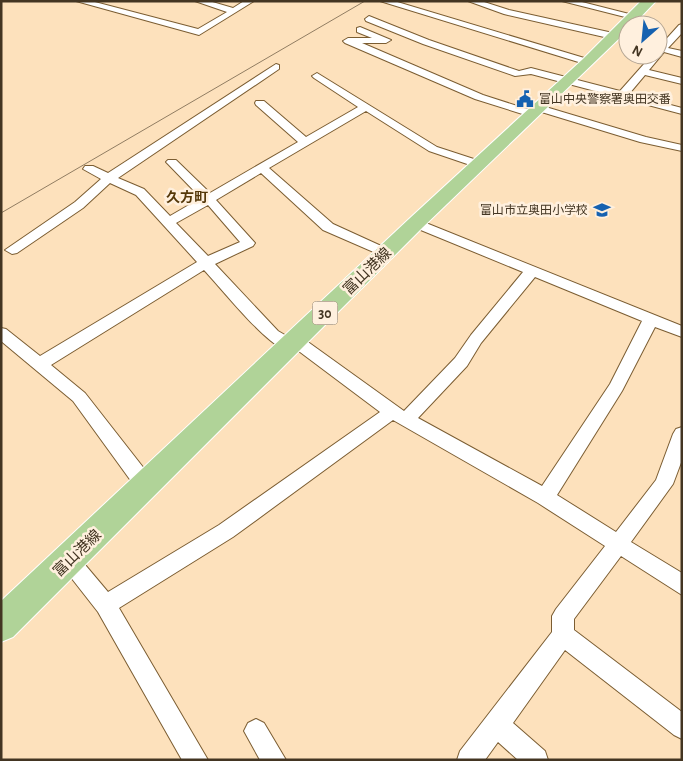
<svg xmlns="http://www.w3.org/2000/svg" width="683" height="761" font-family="'Alegreya Sans','Noto Sans JP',sans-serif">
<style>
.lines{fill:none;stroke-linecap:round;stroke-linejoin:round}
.minor-casing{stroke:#7b5d32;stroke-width:2}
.primary-casing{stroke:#fff;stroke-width:2}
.minor{fill:#fff;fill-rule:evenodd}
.primary{fill:#b0d398;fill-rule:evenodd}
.tram{stroke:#917d62;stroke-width:1}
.labels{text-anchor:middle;stroke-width:5;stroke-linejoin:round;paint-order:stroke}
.far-poi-label{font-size:12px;fill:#433522;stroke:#fff0de;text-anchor:start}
.far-neighbourhood-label{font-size:14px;font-weight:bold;fill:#553809;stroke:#fff0de}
.shield{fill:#fff0de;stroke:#7b6d5a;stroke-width:1}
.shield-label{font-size:14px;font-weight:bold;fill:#433522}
.street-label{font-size:15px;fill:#433522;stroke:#fff0de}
</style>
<rect width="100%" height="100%" fill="#fde1bc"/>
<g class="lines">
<g class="minor-casing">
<path id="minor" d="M 76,1 L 91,1 L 198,29 L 227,12 L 195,1 L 209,1 L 233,8 L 244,1 L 254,1 L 199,35 Z
M 380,1 L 394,1 L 591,60 L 593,62 L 588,65 L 585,64 Z
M 468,1 L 481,1 L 509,10 L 613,33 L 618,36 L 613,39 L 504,14 Z
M 562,1 L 578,1 L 637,16 L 633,19 Z
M 369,16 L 429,40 L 519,71 L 531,68 L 620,91 L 652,55 L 658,55 L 658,45 L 660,46 L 679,25 L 682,24 L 682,33 L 668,48 L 682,51 L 682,57 L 664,52 L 649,70 L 682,78 L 682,84 L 645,75 L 629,94 L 682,108 L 682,114 L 531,74 L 515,76 L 423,44 L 366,21 L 365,19 Z
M 360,27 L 391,40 L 386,43 L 362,43 L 483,95 L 536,112 L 537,114 L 532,117 L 475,99 L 345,43 L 343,41 L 348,38 L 372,38 L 357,32 L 357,28 Z
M 276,64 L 279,65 L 279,69 L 118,178 L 144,189 L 170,216 L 201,198 L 168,164 L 166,162 L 168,160 L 176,160 L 210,193 L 298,142 L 256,105 L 255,103 L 256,101 L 264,101 L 306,137 L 358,107 L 314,78 L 312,76 L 317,73 L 437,147 L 483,162 L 485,164 L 479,168 L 429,151 L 366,111 L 269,168 L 333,224 L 390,250 L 392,253 L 385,257 L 323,230 L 261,173 L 216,200 L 255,243 L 253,246 L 215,264 L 278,331 L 290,338 L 296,336 L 301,337 L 404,411 L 455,358 L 471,335 L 523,272 L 411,226 L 410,223 L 411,220 L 416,219 L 682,326 L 682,337 L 655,327 L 622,391 L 557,495 L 616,532 L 656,480 L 673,434 L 676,429 L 682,427 L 682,460 L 673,484 L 631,542 L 682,573 L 682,595 L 621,556 L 574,619 L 574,630 L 682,712 L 682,739 L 674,735 L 565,650 L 513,723 L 545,751 L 548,760 L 518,760 L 498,742 L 485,760 L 457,760 L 460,751 L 552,632 L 552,616 L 556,609 L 605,546 L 538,503 L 393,420 L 233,537 L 119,608 L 208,760 L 182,760 L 98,612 L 62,566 L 59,560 L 62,554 L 69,551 L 76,554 L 108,592 L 219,525 L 380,412 L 296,349 C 292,351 290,352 285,350 C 262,340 223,290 204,270 L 51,365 L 85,393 L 153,480 L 155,486 L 153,492 L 146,494 L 139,492 L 73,401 L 1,341 L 1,328 L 6,329 L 40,356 L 197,262 L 136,195 L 110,183 L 83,208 L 17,253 L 12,254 L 5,250 L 75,202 L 101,179 L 83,169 L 85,166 L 93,166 L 108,173 ZM 208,205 L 240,242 L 208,256 L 176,223 ZM 535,277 L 642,321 L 610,384 L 542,486 L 418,418 L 467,366 L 481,343 Z
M 539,105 L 646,137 L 682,145 L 682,151 L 640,142 L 535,110 L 534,108 Z
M 256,719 L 264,723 L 286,760 L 260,760 L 244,731 L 248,723 Z"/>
</g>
<g class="primary-casing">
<path id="primary" d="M 641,1 L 656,1 L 633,25 L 628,25 L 628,30 L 423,227 L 13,637 L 1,642 L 1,601 L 409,219 L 583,59 Z"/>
</g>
<use href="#minor" class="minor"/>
<use href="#primary" class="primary"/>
<path class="tram" d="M 1,213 L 365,1"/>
</g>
<defs>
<g id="civic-bare" transform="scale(1.35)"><path d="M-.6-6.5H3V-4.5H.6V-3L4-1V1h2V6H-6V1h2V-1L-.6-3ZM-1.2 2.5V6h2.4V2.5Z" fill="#1561b0" stroke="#fff0de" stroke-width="2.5" paint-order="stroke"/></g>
<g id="school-bare" transform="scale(1.35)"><path d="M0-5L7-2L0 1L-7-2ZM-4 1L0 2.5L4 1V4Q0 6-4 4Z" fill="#1561b0" stroke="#fff0de" stroke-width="2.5" paint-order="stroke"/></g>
</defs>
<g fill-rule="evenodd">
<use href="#civic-bare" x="525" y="99"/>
<use href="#school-bare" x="602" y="210"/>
</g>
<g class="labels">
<g class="far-poi-label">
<text x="539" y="103">富山中央警察署奥田交番</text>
<text x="588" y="214" text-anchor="end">富山市立奥田小学校</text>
</g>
<g class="far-neighbourhood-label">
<text x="187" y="202">久方町</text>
</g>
<rect class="shield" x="312.5" y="301.5" width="25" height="23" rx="4"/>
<g class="shield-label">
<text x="325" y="318">30</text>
</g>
<g class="street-label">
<text transform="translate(367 271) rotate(-44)" y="5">富山港線</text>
<text transform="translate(77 553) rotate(-44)" y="5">富山港線</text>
</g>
</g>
<rect width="683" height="761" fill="none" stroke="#433522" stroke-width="5"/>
<g transform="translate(643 40) rotate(207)"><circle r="24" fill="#fff0de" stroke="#b4a593"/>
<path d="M0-4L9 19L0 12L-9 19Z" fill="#1561b0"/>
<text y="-8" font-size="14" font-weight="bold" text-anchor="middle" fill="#433522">N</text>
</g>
</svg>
